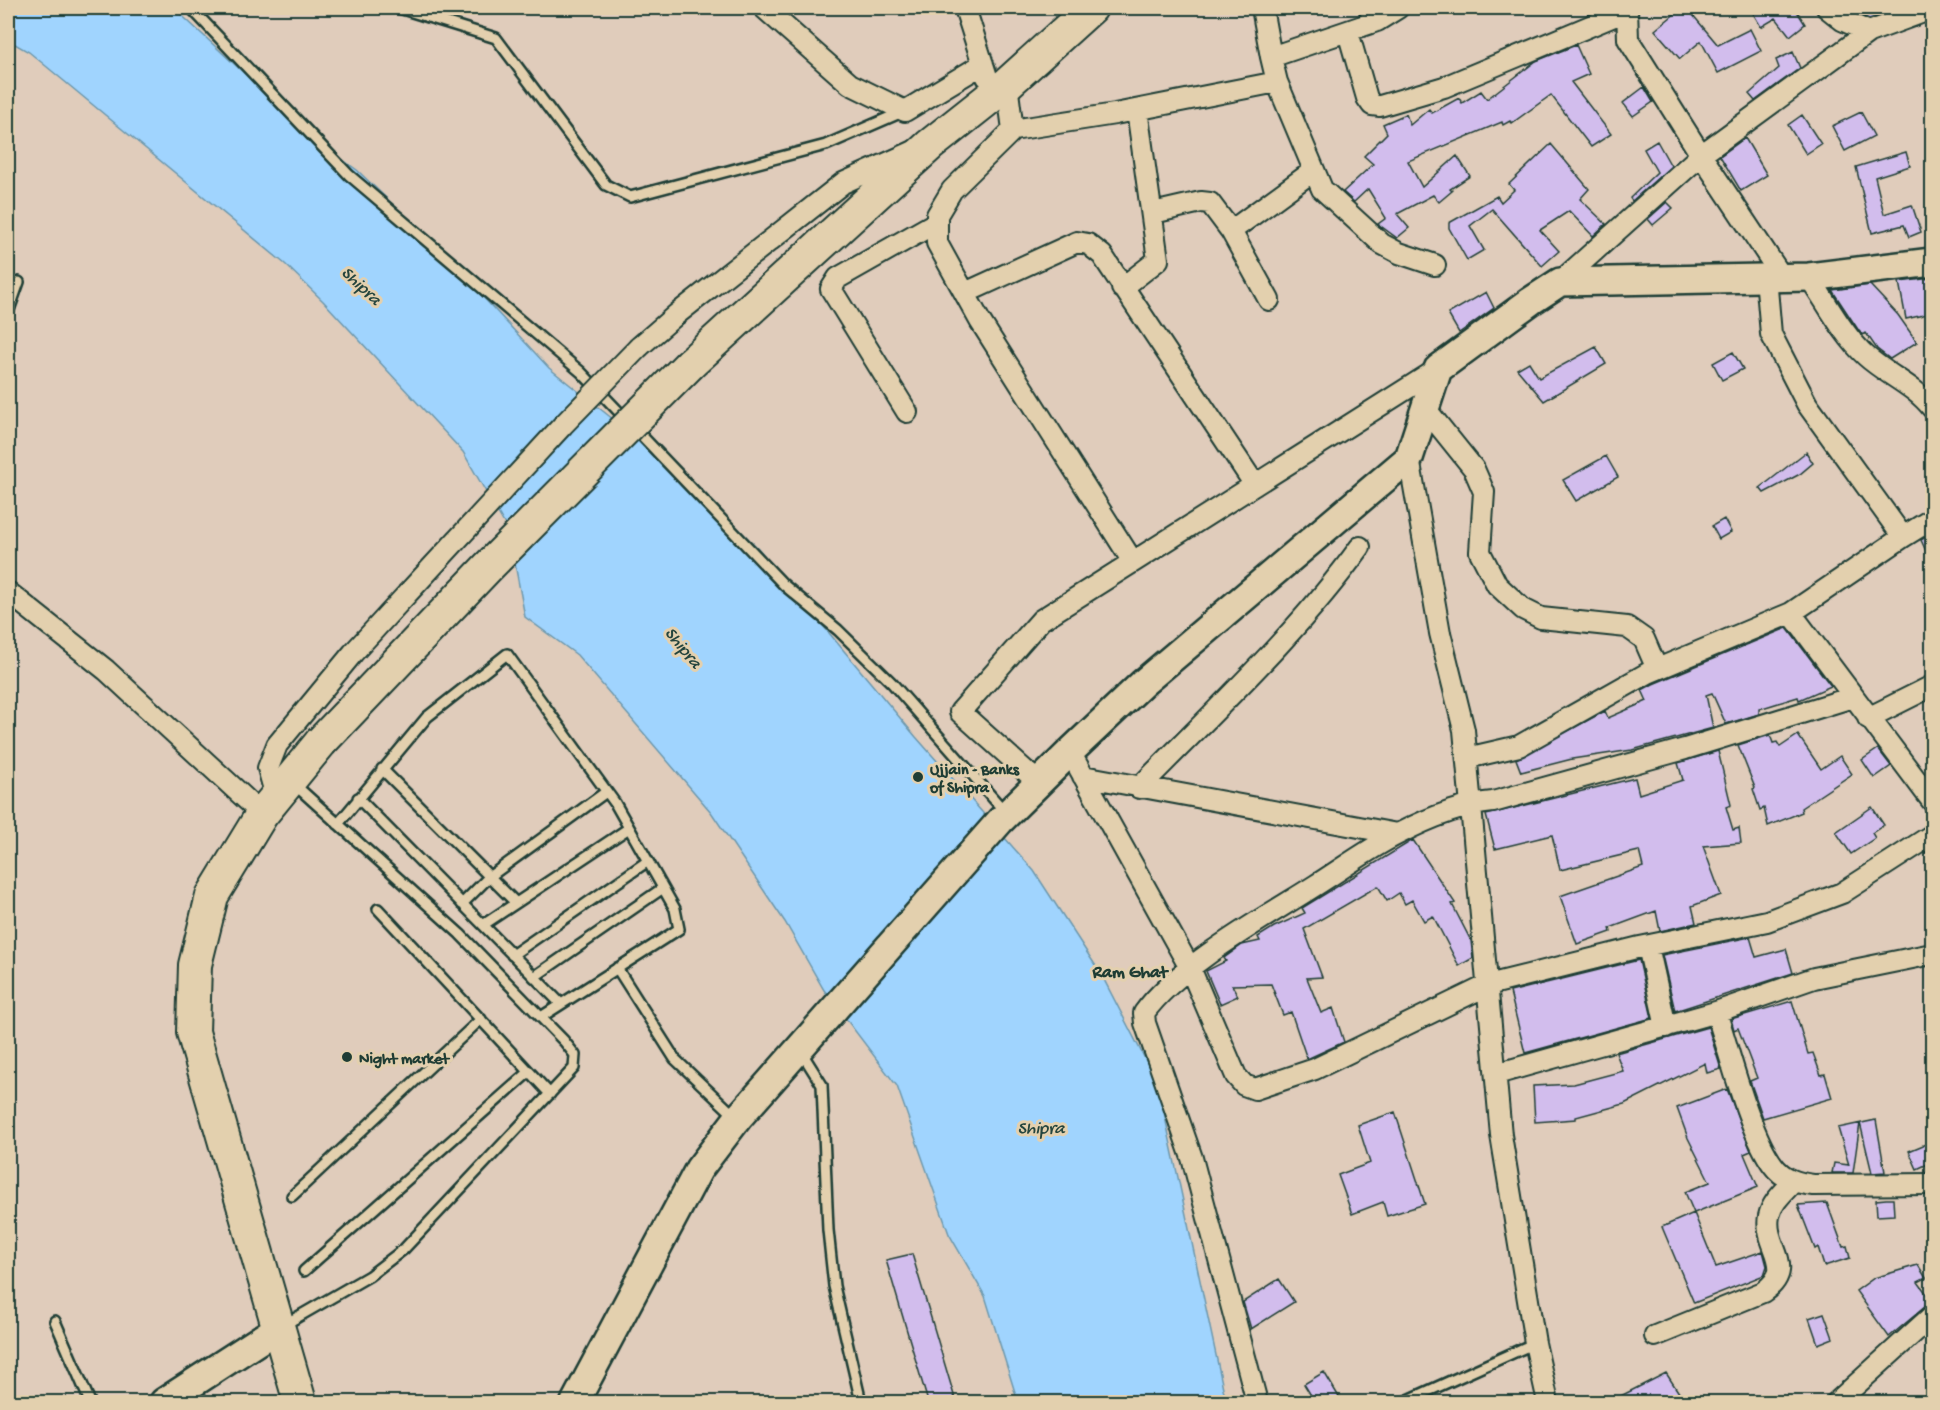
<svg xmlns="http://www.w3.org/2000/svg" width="1940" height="1410" font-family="'Gochi Hand',sans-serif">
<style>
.water{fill:#a0d4fe;stroke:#6c98ad;stroke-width:1.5}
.building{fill:#d2bded;stroke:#1f3d34;stroke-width:1.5}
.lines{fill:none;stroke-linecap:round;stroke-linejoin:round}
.lane-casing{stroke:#1f3d34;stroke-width:14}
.street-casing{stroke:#1f3d34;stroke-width:24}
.secondary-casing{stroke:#1f3d34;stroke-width:32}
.primary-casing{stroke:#1f3d34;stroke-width:36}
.lane{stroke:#e3d0ae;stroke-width:9}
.street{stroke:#e3d0ae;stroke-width:20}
.secondary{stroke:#e3d0ae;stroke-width:27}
.primary{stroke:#e3d0ae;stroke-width:32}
.street-bridge-casing{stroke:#1f3d34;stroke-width:24;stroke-linecap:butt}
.primary-bridge-casing{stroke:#1f3d34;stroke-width:36;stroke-linecap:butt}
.street-bridge{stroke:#e3d0ae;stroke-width:20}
.primary-bridge{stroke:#e3d0ae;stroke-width:32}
.poi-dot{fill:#1f3d34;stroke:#e3d0ae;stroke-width:2}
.labels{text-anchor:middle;stroke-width:6;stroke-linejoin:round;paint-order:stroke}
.poi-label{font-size:16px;font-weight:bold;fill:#1f3d34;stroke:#e3d0ae;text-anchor:start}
.water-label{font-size:18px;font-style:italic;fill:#25453e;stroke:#e3d0ae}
.neighbourhood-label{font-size:18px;font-weight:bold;fill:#1f3d34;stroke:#e3d0ae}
</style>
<rect width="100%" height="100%" fill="#e0ccbb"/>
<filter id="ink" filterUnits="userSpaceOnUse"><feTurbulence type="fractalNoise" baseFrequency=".0167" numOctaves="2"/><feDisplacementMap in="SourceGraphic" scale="12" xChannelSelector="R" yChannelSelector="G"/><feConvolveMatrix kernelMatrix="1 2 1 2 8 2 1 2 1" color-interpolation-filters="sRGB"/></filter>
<g filter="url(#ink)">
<path class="water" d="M 8,8 L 174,8 L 317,141 L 357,170 L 429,239 L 549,368 L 688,479 L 758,548 L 916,737 L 1034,871 L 1101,974 L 1158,1084 L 1226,1402 L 1018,1402 L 985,1296 L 949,1234 L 897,1086 L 824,990 L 785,922 L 711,812 L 577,655 L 525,617 L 509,532 L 463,452 L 323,301 L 285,264 L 29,52 L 8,40 Z"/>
<path class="building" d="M 1682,8 L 1687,8 L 1718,45 L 1750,29 L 1761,51 L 1718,73 L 1701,41 L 1680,59 L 1655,30 Z
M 1750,8 L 1795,8 L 1805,24 L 1790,36 L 1776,18 L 1761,27 Z
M 1847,8 L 1901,8 L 1869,19 Z
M 1576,45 L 1589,74 L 1571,82 L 1611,134 L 1591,147 L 1551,95 L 1512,123 L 1510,121 L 1503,125 L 1502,122 L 1408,161 L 1422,187 L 1457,156 L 1470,176 L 1450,189 L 1452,191 L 1439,202 L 1433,195 L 1397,214 L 1409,228 L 1397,238 L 1378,224 L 1386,218 L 1368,189 L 1354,202 L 1343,192 L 1373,164 L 1364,156 L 1387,133 L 1383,124 L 1406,114 L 1410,125 L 1429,109 L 1432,113 L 1459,98 L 1462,103 L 1481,91 L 1487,99 L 1536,61 Z
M 1793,52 L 1800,68 L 1755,101 L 1749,94 L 1779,68 L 1776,60 Z
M 1644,87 L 1653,102 L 1633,116 L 1623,103 Z
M 1861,112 L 1874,136 L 1845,151 L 1832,126 Z
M 1802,115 L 1821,144 L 1806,154 L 1788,125 Z
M 1745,138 L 1767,175 L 1741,191 L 1720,156 Z
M 1657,141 L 1671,166 L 1632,201 L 1630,198 L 1657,172 L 1644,149 Z
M 1551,144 L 1589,189 L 1580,199 L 1606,224 L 1593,236 L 1569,211 L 1540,230 L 1559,251 L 1542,266 L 1492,209 L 1470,226 L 1484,250 L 1467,260 L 1449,228 L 1449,223 L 1497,196 L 1501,202 L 1514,190 L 1509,184 Z
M 1906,152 L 1910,166 L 1875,177 L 1884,214 L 1912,205 L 1921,232 L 1909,237 L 1904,225 L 1872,233 L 1856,167 Z
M 1667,202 L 1673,208 L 1653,225 L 1648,219 Z
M 1932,278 L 1932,313 L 1906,319 L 1899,282 Z
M 1870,285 L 1898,315 L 1917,342 L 1890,359 L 1877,349 L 1866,333 L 1863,335 L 1859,331 L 1832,290 Z
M 1486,292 L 1494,308 L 1459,333 L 1448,314 Z
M 1596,347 L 1606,364 L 1544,401 L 1517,369 L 1529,362 L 1539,378 Z
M 1733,352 L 1743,369 L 1722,380 L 1713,363 Z
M 1806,452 L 1813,463 L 1800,474 L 1764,493 L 1760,488 Z
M 1606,456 L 1618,477 L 1576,501 L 1563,480 Z
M 1724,519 L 1731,532 L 1719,539 L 1712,526 Z
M 1932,533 L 1932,564 L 1921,540 Z
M 1787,628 L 1831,686 L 1799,700 L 1798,697 L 1759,709 L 1759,714 L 1726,724 L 1712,693 L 1706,695 L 1713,728 L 1632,750 L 1572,759 L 1521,772 L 1516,759 L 1605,711 L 1608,718 L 1647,701 L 1642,690 L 1653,684 Z
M 1770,735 L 1773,743 L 1777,742 L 1780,747 L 1798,735 L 1821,769 L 1840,756 L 1852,774 L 1801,808 L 1802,812 L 1768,826 L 1764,808 L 1760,810 L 1753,789 L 1755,788 L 1738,745 Z
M 1878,749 L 1891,766 L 1874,778 L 1862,760 Z
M 1718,751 L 1731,805 L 1726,807 L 1733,830 L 1739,828 L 1741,843 L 1703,846 L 1721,895 L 1692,906 L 1696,923 L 1660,931 L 1656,911 L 1610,928 L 1611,932 L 1577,944 L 1560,896 L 1643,867 L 1639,851 L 1560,870 L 1552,835 L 1495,849 L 1486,815 L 1635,778 L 1639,794 L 1683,780 L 1678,763 Z
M 1872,807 L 1884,825 L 1872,833 L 1875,838 L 1851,854 L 1836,832 Z
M 1413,840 L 1455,903 L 1452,904 L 1471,941 L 1473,958 L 1459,966 L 1433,916 L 1424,921 L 1412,900 L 1405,904 L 1399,893 L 1387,901 L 1378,886 L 1304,929 L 1322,977 L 1307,978 L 1321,1013 L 1333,1008 L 1344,1042 L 1307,1059 L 1291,1012 L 1283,1015 L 1271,984 L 1232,985 L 1238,996 L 1220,1004 L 1206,971 L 1226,961 L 1224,958 L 1242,945 L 1260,941 L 1258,937 L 1274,927 L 1305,913 L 1302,908 Z
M 1750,937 L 1756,957 L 1786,949 L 1793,973 L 1675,1011 L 1662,955 Z
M 1639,960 L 1652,1018 L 1525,1053 L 1510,992 Z
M 1792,1001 L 1808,1054 L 1813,1053 L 1821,1075 L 1825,1074 L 1832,1098 L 1763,1118 L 1750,1081 L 1757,1078 L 1738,1028 L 1734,1030 L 1731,1019 Z
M 1708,1027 L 1721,1069 L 1707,1073 L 1705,1063 L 1624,1104 L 1576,1117 L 1576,1119 L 1535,1122 L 1533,1086 L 1574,1084 L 1623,1071 L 1616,1053 Z
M 1727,1089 L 1751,1151 L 1744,1154 L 1758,1187 L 1694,1213 L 1685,1192 L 1710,1182 L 1688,1138 L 1677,1108 Z
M 1395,1112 L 1425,1204 L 1387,1216 L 1383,1202 L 1352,1214 L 1338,1175 L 1370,1163 L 1358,1125 Z
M 1876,1120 L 1885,1172 L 1872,1173 L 1860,1123 L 1853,1173 L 1832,1173 L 1834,1163 L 1849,1165 L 1838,1128 Z
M 1928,1143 L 1932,1162 L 1917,1169 L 1909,1151 Z
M 1886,1199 L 1893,1199 L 1894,1215 L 1877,1216 L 1876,1200 Z
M 1827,1203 L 1843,1247 L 1847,1246 L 1850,1258 L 1824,1266 L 1818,1247 L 1815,1249 L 1798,1205 Z
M 1694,1213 L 1716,1267 L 1763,1251 L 1767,1266 L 1764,1275 L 1694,1303 L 1662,1227 Z
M 912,1254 L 956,1402 L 928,1402 L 886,1260 Z
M 1918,1265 L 1926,1278 L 1918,1282 L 1932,1301 L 1889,1337 L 1856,1291 L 1874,1278 Z
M 1279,1279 L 1294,1302 L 1251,1329 L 1243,1302 Z
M 1824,1313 L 1833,1338 L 1818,1344 L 1809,1318 Z
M 1324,1372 L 1342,1402 L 1315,1402 L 1304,1384 Z
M 1666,1373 L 1685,1402 L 1609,1402 Z"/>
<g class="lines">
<g class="lane-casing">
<path id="lane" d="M 191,8 L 349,175 L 581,372 L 784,585 L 838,630 L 892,683 L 1006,813
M 399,8 L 496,38 L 606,185 L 630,197 L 826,145 L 902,112
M 8,313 L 19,282
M 382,769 L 516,903
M 358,798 L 561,1004
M 338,824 L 427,717 L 507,654 L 615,803 L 675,909 L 679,929 L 541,1017
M 462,904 L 489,877 L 606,792
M 378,909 L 550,1094
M 483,925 L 629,828
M 512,955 L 648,861
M 617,968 L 675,1059 L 736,1117
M 534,977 L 663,888
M 800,1050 L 822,1085 L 828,1230 L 834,1286 L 861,1402
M 292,1196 L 481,1019
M 304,1271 L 529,1072
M 55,1321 L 90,1402
M 282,1326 L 369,1276 L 404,1249 L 574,1068 L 575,1055 L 564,1041 L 460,934 L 294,784
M 1404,1402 L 1535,1343"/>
</g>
<g class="street-casing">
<path id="street" d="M 764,8 L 850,84 L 905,111 L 983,64
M 965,8 L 987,77
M 1262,8 L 1271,57
M 1369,8 L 1377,21 L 1398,8
M 1827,8 L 1842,20 L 1869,32
M 1348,32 L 1367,98 L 1372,105 L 1380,106 L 1444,87 L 1626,11
M 1277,82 L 1322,189 L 1382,244 L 1399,253 L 1435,265
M 1007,84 L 1013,130 L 1115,114 L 1277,82 L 1271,57 L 1377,21
M 1013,130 L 952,190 L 937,215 L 937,243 L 980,321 L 1133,562 L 1438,369
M 1153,213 L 1201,202 L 1210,203 L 1231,231 L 1269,300
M 1231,231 L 1313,171
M 1766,277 L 1771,334 L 1807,404 L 1903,537 L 1791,613 L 1932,801
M 1782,277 L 1701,155 L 1869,32 L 1926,11 L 1932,11
M 1809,277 C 1827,303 1843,335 1866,356 C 1887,375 1915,386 1932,408
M 1560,282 L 1701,155 L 1628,39 L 1627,8
M 1122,288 L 1158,260 L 1137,110
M 965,293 L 1077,242 L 1088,244 L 1102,255 L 1255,485
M 639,347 L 677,314 L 843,183 L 914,151
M 1425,408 L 1474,469 L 1484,492 L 1480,552 L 1497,585 L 1523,609 L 1541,618 L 1627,627 L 1644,639 L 1657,669
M 907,412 L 831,289 L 838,278 L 937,222
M 1409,458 L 1440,633 L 1464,730 L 1501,1135 L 1535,1343 L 1548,1402
M 1903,537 L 1932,519
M 8,592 L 106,670 L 262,814
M 1868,718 L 1932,686
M 1070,752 L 1190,968 L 1236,1076 L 1244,1085 L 1255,1089 L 1315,1069 L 1488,985 L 1640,947 L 1767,921 L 1842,893 L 1932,835
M 1467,758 L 1519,746 L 1648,673 L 1791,613
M 1083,776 L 1397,834
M 1040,784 L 960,712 L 1041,620 L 1133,562
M 1139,788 C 1213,712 1298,633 1360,547
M 276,797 L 268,768 L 277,745 L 353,653 L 407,594
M 1648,946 L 1666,1027
M 1716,1012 C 1730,1053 1749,1133 1773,1165 C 1783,1179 1797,1183 1813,1185 L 1932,1184
M 1496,1074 L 1716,1012 L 1814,978 L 1932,954
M 1655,1336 L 1763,1292 C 1799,1267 1763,1247 1769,1216 C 1772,1202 1784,1192 1793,1182
M 1257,1402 L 1192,1158 L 1145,1023 L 1144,1013 C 1177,966 1266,917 1316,885 C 1343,868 1370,848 1398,834 C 1427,819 1460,805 1493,802 L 1685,749 L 1853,697
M 1837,1402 L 1932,1316"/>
</g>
<g class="secondary-casing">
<path id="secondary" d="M 164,1402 L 278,1328
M 575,1402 L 699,1169 L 738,1118 L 1000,821 L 1070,752 L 1143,683 L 1409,458 L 1438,369 L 1531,301 L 1560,282 L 1809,277 L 1932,262"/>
</g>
<g class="primary-casing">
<path id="primary" d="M 690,364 L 930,145 L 1007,84 L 1091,8
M 300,1402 L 193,1032 L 195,965 L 212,896 L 262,814 L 321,742"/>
</g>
<use href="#lane" class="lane"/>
<use href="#street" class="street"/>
<use href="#secondary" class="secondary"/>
<use href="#primary" class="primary"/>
<g class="street-bridge-casing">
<path id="street-bridge" d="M 407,594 L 563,425 L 639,347"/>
</g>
<g class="primary-bridge-casing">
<path id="primary-bridge" d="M 321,742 L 488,567 L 690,364"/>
</g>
<use href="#street-bridge" class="street-bridge"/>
<use href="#primary-bridge" class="primary-bridge"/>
</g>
</g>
<g class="poi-dot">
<circle cx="918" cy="777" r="6"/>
<circle cx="347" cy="1057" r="6"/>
</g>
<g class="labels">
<g class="poi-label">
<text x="930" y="774">Ujjain - Banks<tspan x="930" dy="18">of Shipra</tspan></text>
<text x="359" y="1063">Night market</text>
</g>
<g class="water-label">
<text transform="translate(362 285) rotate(43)" y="6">Shipra</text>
<text transform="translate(684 647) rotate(51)" y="6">Shipra</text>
<text x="1041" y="1133">Shipra</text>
</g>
<g class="neighbourhood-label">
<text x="1130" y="977">Ram Ghat</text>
</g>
</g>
<rect width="1940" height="1410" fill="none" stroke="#e3d0ae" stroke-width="30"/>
<rect x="15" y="15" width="1910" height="1380" fill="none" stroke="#1f3d34" stroke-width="2" filter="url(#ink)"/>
</svg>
